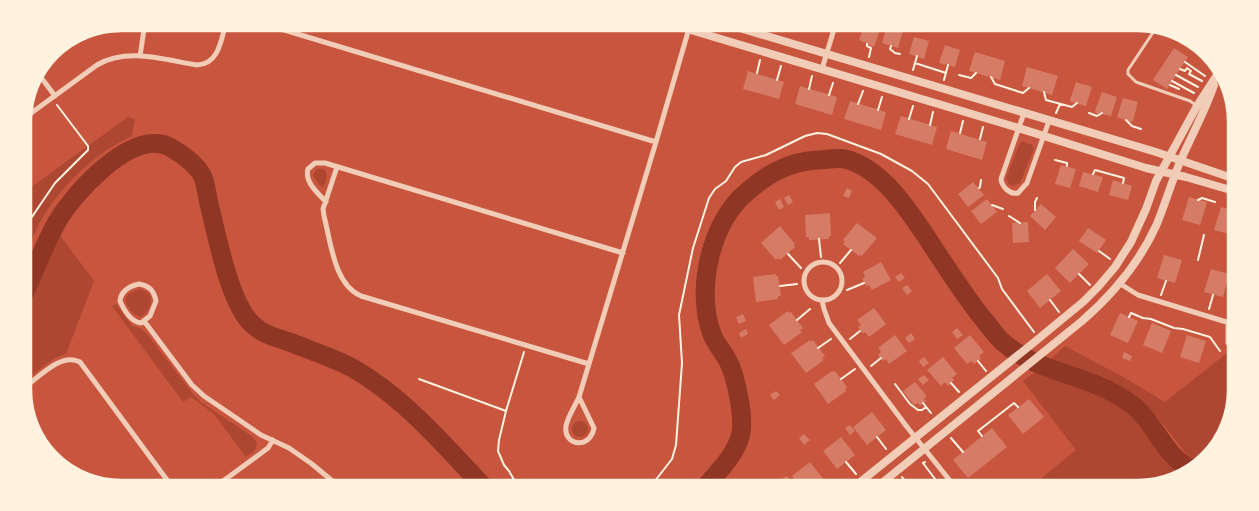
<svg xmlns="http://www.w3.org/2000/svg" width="1259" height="511" font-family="Barlow,sans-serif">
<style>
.green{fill:#ae4732}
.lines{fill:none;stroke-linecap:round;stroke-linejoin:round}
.river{stroke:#8f3625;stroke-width:19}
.building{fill:#d67c66}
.path{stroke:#fff3e0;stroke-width:2}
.service{stroke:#f1ccb7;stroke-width:3}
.minor{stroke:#f1ccb7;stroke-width:5}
.tertiary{stroke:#f1ccb7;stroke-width:8}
.rim{fill:none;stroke:#fff3e0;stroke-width:2.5}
</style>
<rect width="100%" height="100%" fill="#c8553d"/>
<path class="green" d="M 128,117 L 135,119 L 132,136 C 94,153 57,189 38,226 C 32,238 28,251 24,263 L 23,193 Z
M 1023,141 L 1030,145 L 1031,143 L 1034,149 L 1020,183 L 1013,186 L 1009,184 L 1006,178 L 1019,145 Z
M 318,168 L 325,170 C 328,175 326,183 323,187 L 320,186 L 313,175 L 316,170 Z
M 59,234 L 94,281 L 66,354 L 55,358 L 24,381 L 24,310 Z
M 139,289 C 156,292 153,308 141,317 C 133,316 127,306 125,299 L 128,294 Z
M 116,304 L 132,326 L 140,328 L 147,334 L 193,394 L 201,402 L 253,437 L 257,443 L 255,450 L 246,457 L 214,414 L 191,397 L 183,402 L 112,306 Z
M 1065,346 L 1123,377 L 1165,402 L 1227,353 L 1232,356 L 1231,422 L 1199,466 L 1192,462 C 1179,445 1166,426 1151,410 C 1124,383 1085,373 1051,359 Z
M 1037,371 C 1077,383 1114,398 1144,428 C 1159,443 1166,463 1185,473 L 1144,488 L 1030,488 L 1076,450 L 1023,381 Z
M572 429a8 8 0 1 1 16 0a8 8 0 1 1-16 0Z"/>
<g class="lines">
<path class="river" d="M 24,294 C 35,270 44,245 57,222 C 73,194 125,137 161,144 C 169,145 174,150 181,154 C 189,160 197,166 202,175 C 206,183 207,195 209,204 C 217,235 229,302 252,324 C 265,336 276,337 292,343 C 317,353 344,361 367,377 C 410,405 447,448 482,485
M 706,486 C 719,471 737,453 741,433 C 744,416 736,376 728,361 C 724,352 715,344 712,334 C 695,290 711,220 748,191 C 769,173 789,162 817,160 C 826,160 837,157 845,159 C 887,169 918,225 941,259 C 956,282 971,305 989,326 C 994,332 998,339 1004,343 C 1033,369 1074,373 1108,390 C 1116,394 1124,399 1131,404 C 1156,422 1164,458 1193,470"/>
</g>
<path class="building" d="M 864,26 L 881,26 L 874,47 L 859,40 Z
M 887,26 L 903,31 L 898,48 L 882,43 Z
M 1182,36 L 1196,45 L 1192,51 L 1178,42 Z
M 914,37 L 929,41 L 924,59 L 909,54 Z
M 945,45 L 960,50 L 955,67 L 939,63 Z
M 1174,48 L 1188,57 L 1167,89 L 1153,80 Z
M 975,52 L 1005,61 L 1000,80 L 969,71 Z
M 1027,67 L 1058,76 L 1052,95 L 1022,86 Z
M 748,71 L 784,82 L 779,99 L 743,89 Z
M 1076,82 L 1092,87 L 1086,106 L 1071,102 L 1070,100 Z
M 800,86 L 837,97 L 832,115 L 795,104 Z
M 1102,92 L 1117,97 L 1111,116 L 1096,113 L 1095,111 Z
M 1123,98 L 1138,102 L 1133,121 L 1131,122 L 1117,117 Z
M 850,101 L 886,112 L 881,130 L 844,119 Z
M 901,116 L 937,127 L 932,145 L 895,134 Z
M 951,131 L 987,142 L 982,160 L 946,149 Z
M 1061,165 L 1076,169 L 1070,188 L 1055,184 Z
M 1083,172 L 1103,177 L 1098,192 L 1079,186 Z
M 1113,180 L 1132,186 L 1128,200 L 1109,195 Z
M 973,182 L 984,195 L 968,207 L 958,194 Z
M 847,188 L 852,191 L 849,198 L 843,196 Z
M 789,195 L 793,202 L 788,205 L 784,198 Z
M 1189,197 L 1207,202 L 1200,225 L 1182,220 Z
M 780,199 L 784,207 L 779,210 L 775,202 Z
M 987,199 L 997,212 L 981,224 L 971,211 Z
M 1041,204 L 1056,217 L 1045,230 L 1030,216 Z
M 1221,207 L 1234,211 L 1233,235 L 1214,230 Z
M 830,213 L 831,236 L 829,236 L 829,239 L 809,240 L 809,237 L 806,237 L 805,215 Z
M 1028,222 L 1029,242 L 1013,243 L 1012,223 Z
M 857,223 L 877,238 L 862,256 L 860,255 L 859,256 L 843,244 L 845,241 L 843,240 Z
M 780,226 L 795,244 L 794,245 L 795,247 L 780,260 L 778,258 L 776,260 L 761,243 Z
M 1088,228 L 1106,240 L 1097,253 L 1079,241 Z
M 1073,249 L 1089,264 L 1070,283 L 1055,268 Z
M 1164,255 L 1182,260 L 1175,283 L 1157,278 Z
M 881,262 L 891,280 L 872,290 L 869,285 L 866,286 L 862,279 L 865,277 L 863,272 Z
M 1211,269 L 1229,274 L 1223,297 L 1204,292 Z
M 901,273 L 905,278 L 899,282 L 895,277 Z
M 776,274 L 776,276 L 778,276 L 781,296 L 778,296 L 778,299 L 756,302 L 753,277 Z
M 1047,274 L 1061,291 L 1040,308 L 1027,291 Z
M 907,285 L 912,291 L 907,295 L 902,288 Z
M 874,308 L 886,324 L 869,337 L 865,332 L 863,334 L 858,327 L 861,325 L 857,320 Z
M 788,311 L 789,313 L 791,312 L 803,328 L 800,330 L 802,332 L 784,345 L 769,325 Z
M 1120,313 L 1138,321 L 1128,343 L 1110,335 Z
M 743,314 L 746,321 L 739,324 L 736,317 Z
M 1152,323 L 1171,331 L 1162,353 L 1143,345 Z
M 957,328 L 963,335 L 957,339 L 952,332 Z
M 746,329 L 748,334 L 741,338 L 739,333 Z
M 911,333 L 915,339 L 909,343 L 905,338 Z
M 895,335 L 907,351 L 889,364 L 886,359 L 883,361 L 878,355 L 881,352 L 878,348 Z
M 970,335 L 984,352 L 979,356 L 981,359 L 974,364 L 972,361 L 967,364 L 954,348 Z
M 1187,335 L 1206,341 L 1199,363 L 1180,357 Z
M 810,340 L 811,342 L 813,340 L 825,356 L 822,358 L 824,360 L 806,373 L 791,353 Z
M 1124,352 L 1132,356 L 1130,361 L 1122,358 Z
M 924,357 L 929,363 L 923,367 L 919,361 Z
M 943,357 L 957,374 L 952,378 L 954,380 L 948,386 L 945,382 L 941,386 L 927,370 Z
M 832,371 L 834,372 L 835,371 L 847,387 L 845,389 L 846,391 L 828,404 L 814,384 Z
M 924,375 L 929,380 L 923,385 L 918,379 Z
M 915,382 L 926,395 L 926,397 L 924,399 L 926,401 L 920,406 L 918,403 L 914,405 L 903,391 Z
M 776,391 L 780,395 L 774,400 L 770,395 Z
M 1029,399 L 1044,417 L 1023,434 L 1008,415 Z
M 872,412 L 886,430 L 867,445 L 853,427 Z
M 850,425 L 855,431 L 850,435 L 845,428 Z
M 992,428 L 1007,447 L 968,478 L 953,460 Z
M 804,434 L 810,440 L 804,445 L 799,438 Z
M 841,437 L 855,455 L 837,469 L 823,451 Z
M 810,462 L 824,480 L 815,487 L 800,487 L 792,476 Z
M 787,476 L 792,482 L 787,486 L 782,479 Z"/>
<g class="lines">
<path class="path" d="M 867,44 L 867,46 L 871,48 L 869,57
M 891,46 L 890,49 L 895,53 L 900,54
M 1205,51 L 1204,53 L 1214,60
M 1185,62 L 1205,76
M 915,63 L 946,73
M 1180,69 L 1185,71 L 1187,68 L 1191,71 L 1189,74 L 1202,81
M 913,70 L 917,56
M 757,73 L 760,60
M 959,75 L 971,78 L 976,73
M 1176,75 L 1198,87
M 991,77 L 995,84 L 1023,93 L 1029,88
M 777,80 L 781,66
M 944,80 L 948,65
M 1172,81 L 1194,93
M 1170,85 L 1179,89
M 809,89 L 812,76
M 1044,92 L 1046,100 L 1072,107 L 1077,103
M 829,95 L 833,83
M 858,104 L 863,91
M 878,110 L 882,97
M 1056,113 L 1060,104
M 1089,113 L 1097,116 L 1102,113
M 909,119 L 913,106
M 1126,120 L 1132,126 L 1141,129
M 930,125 L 933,112
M 960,133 L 963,121
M 980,139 L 983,127
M 1055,160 L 1067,163 L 1067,166
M 1093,174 L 1095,170 L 1124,178 L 1123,183
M 979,188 L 980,187 L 981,180
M 1198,200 L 1202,198 L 1215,202
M 992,205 L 1003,209
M 1035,210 L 1035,202 L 1037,198
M 1231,210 L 1233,200
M 1009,216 L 1020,223
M 23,230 L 55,183 L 88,150 L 88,146 L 57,105
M 819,239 L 821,257
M 1099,251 L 1110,259
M 788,254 L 801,268
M 1198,260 L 1204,235
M 840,263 L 851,250
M 1079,274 L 1090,285
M 780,286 L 797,284
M 847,290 L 864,283
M 1161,295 L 1166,281
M 1050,300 L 1059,312
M 1209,309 L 1213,295
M 1129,317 L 1131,313 L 1143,318 L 1151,319 L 1174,328 L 1183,329 L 1210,337 L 1220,351
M 797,320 L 810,309
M 850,339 L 860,331
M 818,348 L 831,339
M 978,361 L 986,371
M 871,366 L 881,358
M 419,379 L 506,411 L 524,352
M 841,379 L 855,369
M 951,383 L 959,392
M 895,384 L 910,404 L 918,410 L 922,410 L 926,407
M 923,403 L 931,413
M 506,411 L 499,440 L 498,451 L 504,465 L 509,471 L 517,485
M 982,436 L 978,431 L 1014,403 L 1018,407
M 877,437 L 886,449
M 951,438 L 963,452
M 846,462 L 856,474
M 925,462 L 923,463 L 941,487
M 902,477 L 910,487
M 651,486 L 672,459 L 676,445 L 682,363 L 679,315 L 693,248 L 709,198 L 715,189 L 726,181 L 735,167 L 741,162 L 766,155 L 805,136 L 817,133 L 827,134 L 881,154 L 912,171 L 928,184 L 998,278 L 1002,289 L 1034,332"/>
<path class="service" d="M 1156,28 L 1128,70 L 1128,74 L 1136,82 L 1190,101 L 1197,106"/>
<path class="minor" d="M 261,23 L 656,142
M 140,56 L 145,23
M 822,69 L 835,26
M 37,72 L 55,96
M 1024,113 L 1001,179 C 1002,187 1010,195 1018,193 L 1027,183 L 1049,121
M 23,119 L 97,65 C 127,47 165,60 197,65 C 219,64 221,40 226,23
M 337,167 L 323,209 L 324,216 C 331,243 334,284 361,296 L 589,364
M 326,202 C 318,193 304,182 308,169 L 315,163 L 325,163 L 623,253
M804 281a19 19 0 1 1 38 0a19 19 0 1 1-38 0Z
M 1119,283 L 1138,295 L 1233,324
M 139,284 C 150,286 154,291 156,301 L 150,316 L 141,323 C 131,322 124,310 120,301 C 121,291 130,286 139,284 Z
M 822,300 L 824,309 L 829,323 L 907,427 L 955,487
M 144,321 L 192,385 L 204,396 L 261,435 L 289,448 L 312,464 L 336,484
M 1228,322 L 1228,343 L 1232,348
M 24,388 C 39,377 61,352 80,362 L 170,484
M 579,397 L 656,142 L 690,25
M 579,397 L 594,428 C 590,450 563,446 566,426 C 568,416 575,406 579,397 Z
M 219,484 L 268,448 L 273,440"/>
<path class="tertiary" d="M 674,25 L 1012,126 L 1146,168 L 1186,177 L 1234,191
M 733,26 L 1156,152 L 1235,179
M 854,487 L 1032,344 L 1083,302 L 1098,287 L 1115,267 L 1131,242 L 1146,209 L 1156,181 L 1197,106 L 1219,72
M 877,487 L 1082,321 C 1112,295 1139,263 1156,226 C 1165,205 1171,183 1180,162 C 1191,136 1205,112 1214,85"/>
</g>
<path d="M0 0H1259V511H0ZM121 31H1138A90 90 0 0 1 1228 121V390A90 90 0 0 1 1138 480H121A90 90 0 0 1 31 390V121A90 90 0 0 1 121 31Z" fill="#fff3e0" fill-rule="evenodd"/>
<path class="rim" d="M121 31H1138A90 90 0 0 1 1228 121V390A90 90 0 0 1 1138 480H121A90 90 0 0 1 31 390V121A90 90 0 0 1 121 31Z"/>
</svg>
